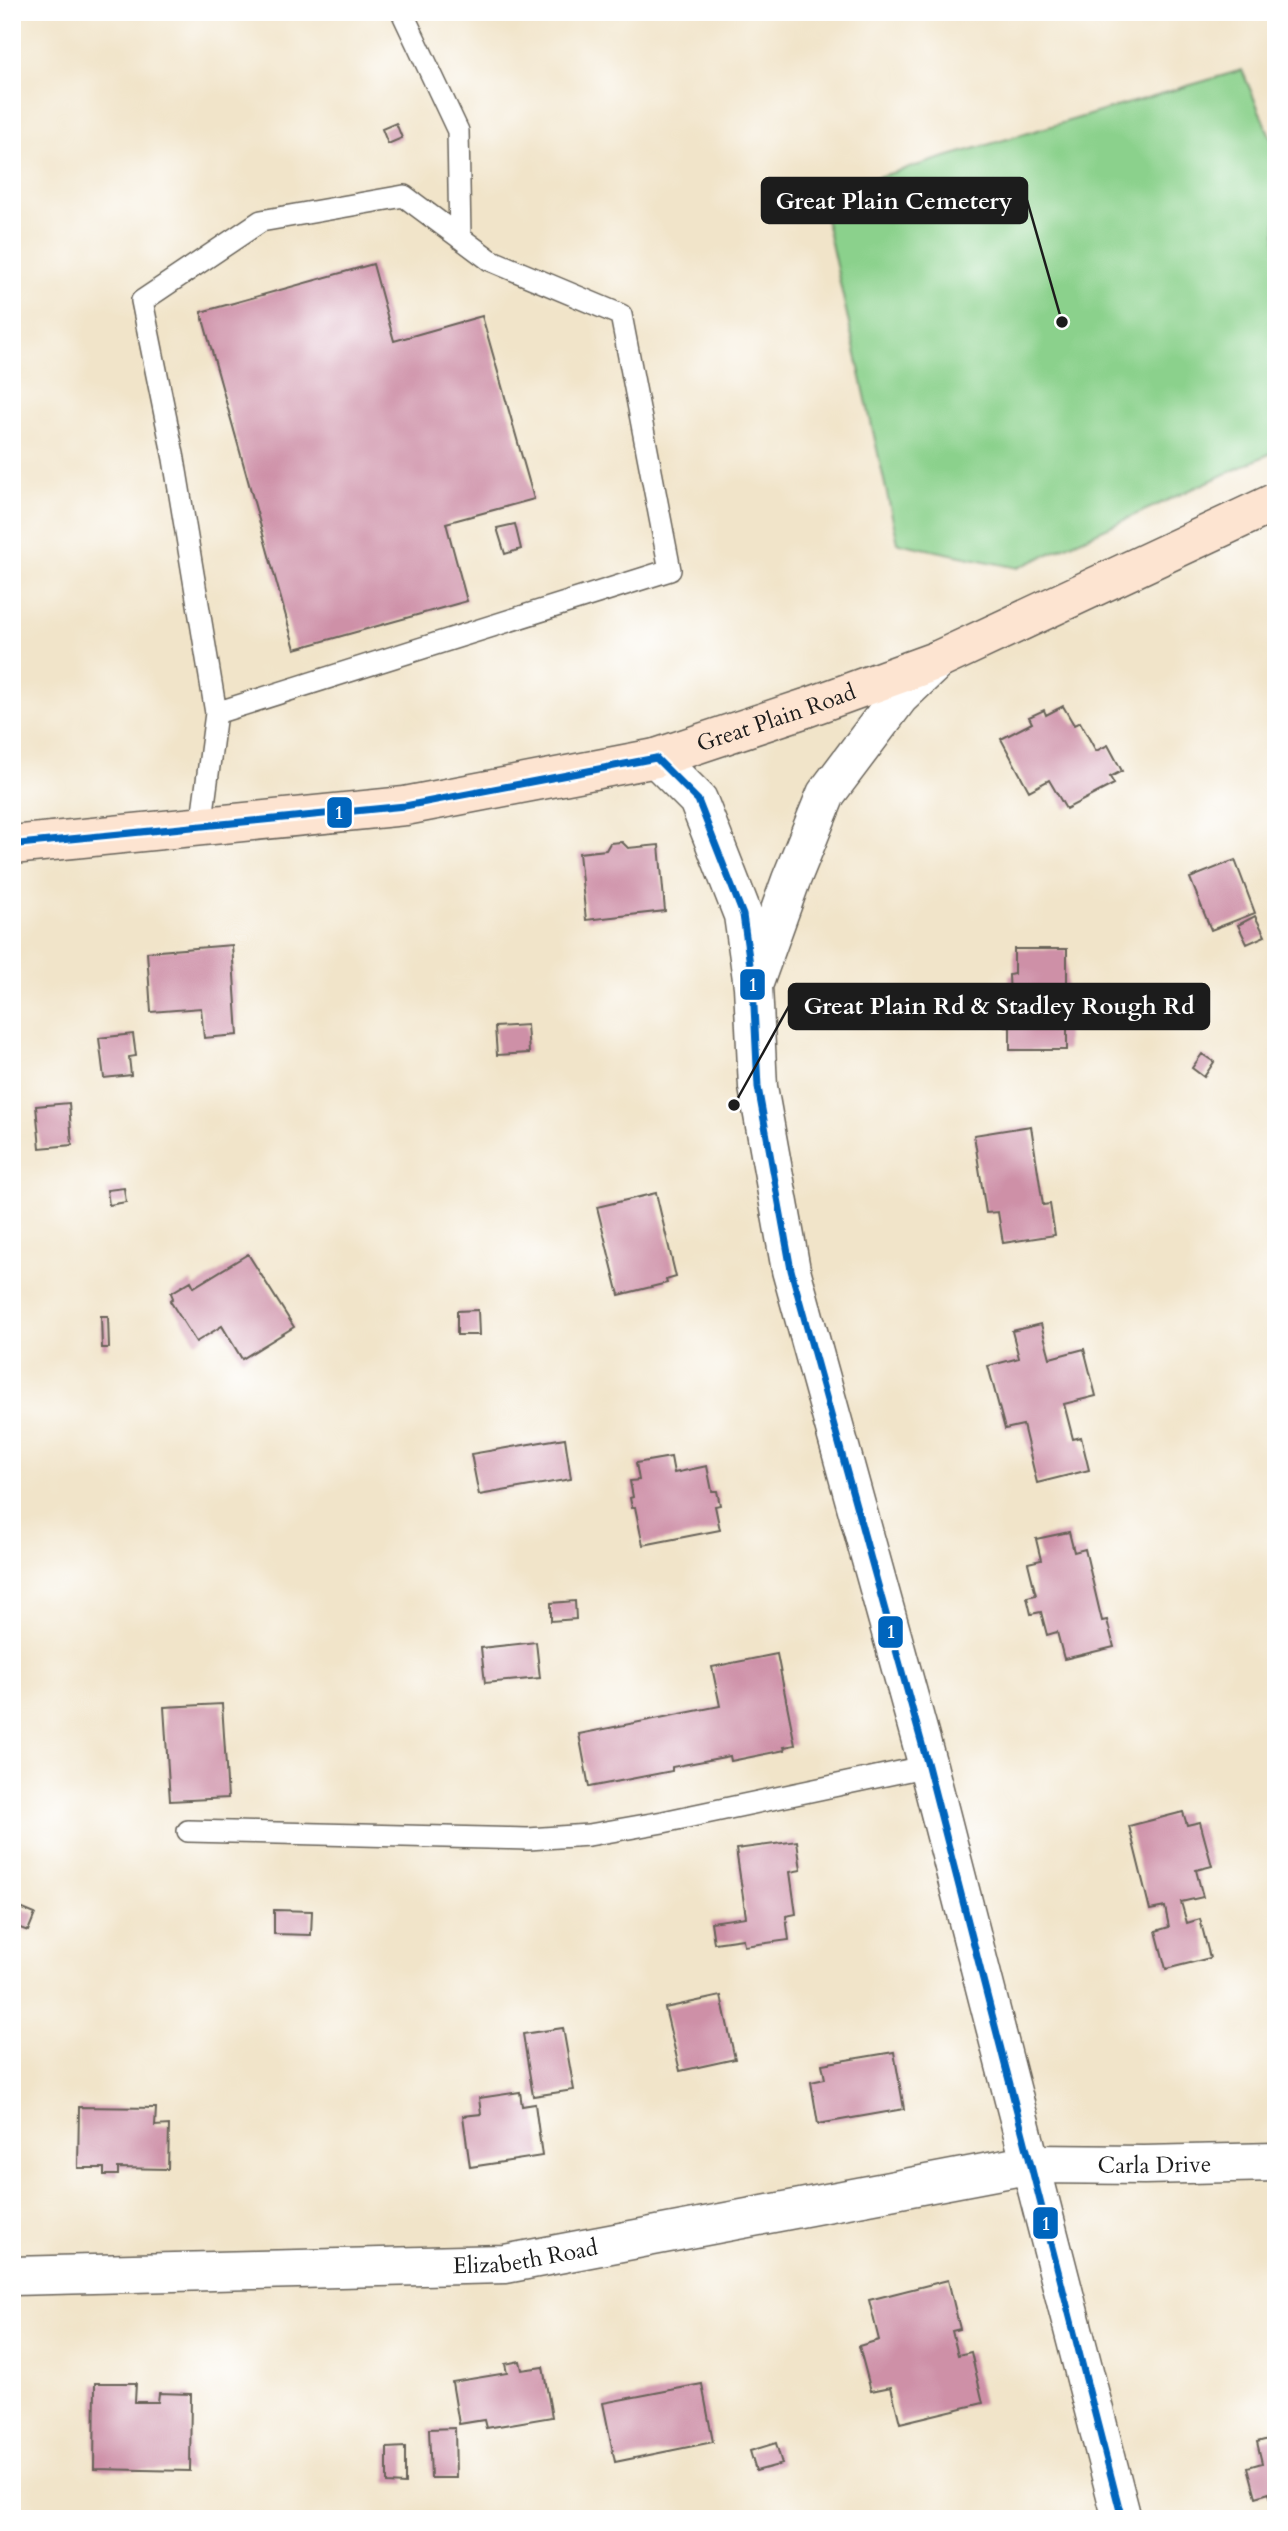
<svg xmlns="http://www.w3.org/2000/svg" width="1288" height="2531" font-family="Cardo,serif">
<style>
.green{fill:#8bd18c;stroke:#547654;stroke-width:2}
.building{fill:#ce90a7}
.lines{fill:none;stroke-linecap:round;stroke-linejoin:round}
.service-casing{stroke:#676259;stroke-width:24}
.minor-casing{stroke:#676259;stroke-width:41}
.tertiary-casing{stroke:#676259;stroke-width:41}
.secondary-casing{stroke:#676259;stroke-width:41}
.service{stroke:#fff;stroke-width:21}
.minor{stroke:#fff;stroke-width:38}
.tertiary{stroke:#fff;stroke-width:38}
.secondary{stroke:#fde4d1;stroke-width:38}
.bus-1-casing{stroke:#fff;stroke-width:12}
.bus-1{stroke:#0065bd;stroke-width:7}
.labels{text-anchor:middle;stroke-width:6;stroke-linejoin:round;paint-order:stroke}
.street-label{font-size:23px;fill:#1c1c1c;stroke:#fff}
.leader{fill:none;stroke:#1c1c1c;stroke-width:2.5}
.callout-dot{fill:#1c1c1c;stroke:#fff;stroke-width:2.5}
.callout{fill:#1c1c1c;stroke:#1c1c1c;stroke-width:2.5}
.callout-label{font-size:24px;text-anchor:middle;font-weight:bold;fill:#fff}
.line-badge{stroke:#fff;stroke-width:2.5}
.badge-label{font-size:19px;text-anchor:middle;font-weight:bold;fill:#fff}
</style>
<rect width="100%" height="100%" fill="#fff"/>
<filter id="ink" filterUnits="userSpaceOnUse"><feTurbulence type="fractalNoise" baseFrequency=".0143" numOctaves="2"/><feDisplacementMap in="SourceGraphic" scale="14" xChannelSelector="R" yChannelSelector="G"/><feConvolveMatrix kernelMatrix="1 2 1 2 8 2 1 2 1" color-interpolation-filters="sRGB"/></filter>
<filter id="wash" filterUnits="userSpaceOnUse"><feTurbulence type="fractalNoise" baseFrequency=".00686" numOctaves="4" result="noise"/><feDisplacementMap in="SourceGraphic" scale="28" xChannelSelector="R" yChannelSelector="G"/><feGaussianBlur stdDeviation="1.57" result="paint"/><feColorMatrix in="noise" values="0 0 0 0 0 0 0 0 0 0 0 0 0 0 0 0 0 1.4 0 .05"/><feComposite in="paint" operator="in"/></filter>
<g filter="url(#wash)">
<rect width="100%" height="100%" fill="#f1e4c9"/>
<path class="green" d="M 1242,70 L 1276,150 L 1276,451 L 1018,568 L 898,543 L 820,194 Z"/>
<g id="blocks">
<path class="building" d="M 396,123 L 402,138 L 388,144 L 382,129 Z
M 373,264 L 394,341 L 482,316 L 534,499 L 446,523 L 467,601 L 295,649 L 201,312 Z
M 515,524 L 521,549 L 505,554 L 497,528 Z
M 1063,706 L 1074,725 L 1080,722 L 1096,751 L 1108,745 L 1122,771 L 1110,777 L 1114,784 L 1066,809 L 1049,780 L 1029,791 L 1001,739 L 1032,723 L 1029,717 L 1044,710 L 1046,715 Z
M 622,842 L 628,848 L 659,845 L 665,911 L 586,920 L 579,853 L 606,850 L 610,843 Z
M 1235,860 L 1255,913 L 1211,930 L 1190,878 Z
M 1255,916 L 1265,936 L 1247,944 L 1238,925 Z
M 232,945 L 238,1035 L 204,1038 L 201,1008 L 151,1012 L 147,952 Z
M 1014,949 L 1067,949 L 1067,1050 L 1010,1050 L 1010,1027 L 1005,1027 L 1005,998 L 1010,998 L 1009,975 L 1014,974 Z
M 527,1025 L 529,1053 L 497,1055 L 495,1027 Z
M 133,1034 L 136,1056 L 129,1057 L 131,1075 L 104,1078 L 99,1038 Z
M 1202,1054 L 1214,1062 L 1204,1077 L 1192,1068 Z
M 69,1103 L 72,1145 L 40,1148 L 36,1106 Z
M 1031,1126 L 1043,1205 L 1050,1204 L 1055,1235 L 1003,1243 L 998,1212 L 986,1213 L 974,1135 Z
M 124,1188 L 126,1202 L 109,1205 L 107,1190 Z
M 656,1193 L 676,1277 L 666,1280 L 667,1283 L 619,1295 L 597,1207 Z
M 248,1254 L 294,1327 L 242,1359 L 222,1326 L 196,1342 L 170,1301 L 173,1298 L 171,1293 L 191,1281 L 194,1287 Z
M 478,1310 L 479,1335 L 457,1335 L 457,1311 Z
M 101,1316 L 108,1316 L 109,1348 L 102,1348 Z
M 1041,1324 L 1050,1358 L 1084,1349 L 1096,1396 L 1064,1404 L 1073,1439 L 1081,1437 L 1089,1470 L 1037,1483 L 1023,1425 L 1005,1429 L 988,1366 L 1019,1358 L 1012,1331 Z
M 565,1438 L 571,1479 L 479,1495 L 471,1454 Z
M 671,1457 L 674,1473 L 707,1466 L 712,1491 L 717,1491 L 720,1505 L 715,1506 L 720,1530 L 643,1545 L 635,1507 L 632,1508 L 630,1498 L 633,1497 L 630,1481 L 639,1480 L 636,1463 Z
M 1069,1532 L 1074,1552 L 1085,1549 L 1102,1621 L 1107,1620 L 1114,1647 L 1064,1659 L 1057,1632 L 1047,1635 L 1041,1612 L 1031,1614 L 1027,1597 L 1036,1595 L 1028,1563 L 1041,1560 L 1036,1539 Z
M 575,1601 L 576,1619 L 551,1621 L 551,1603 Z
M 536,1642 L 540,1678 L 485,1683 L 481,1648 Z
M 777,1654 L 795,1745 L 784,1747 L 785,1750 L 731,1761 L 730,1756 L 672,1767 L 672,1771 L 589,1787 L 579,1734 L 720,1706 L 712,1667 Z
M 222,1704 L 228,1798 L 170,1801 L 164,1707 Z
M 1183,1812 L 1187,1825 L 1200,1822 L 1212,1866 L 1196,1870 L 1203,1897 L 1181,1902 L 1187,1923 L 1200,1919 L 1210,1958 L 1166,1969 L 1156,1931 L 1169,1927 L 1165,1907 L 1150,1910 L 1129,1826 Z
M 797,1841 L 801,1870 L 790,1872 L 796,1914 L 786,1916 L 789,1940 L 744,1946 L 743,1939 L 714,1943 L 711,1922 L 746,1917 L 736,1849 Z
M 18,1907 L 35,1914 L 28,1931 L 12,1925 Z
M 274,1910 L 312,1911 L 311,1935 L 274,1934 Z
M 721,1996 L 735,2059 L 680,2071 L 665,2008 Z
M 563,2028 L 574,2090 L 533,2096 L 523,2034 Z
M 894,2052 L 904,2109 L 818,2124 L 811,2082 L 825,2079 L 822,2064 Z
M 520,2092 L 522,2106 L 535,2104 L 542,2156 L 470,2167 L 463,2116 L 481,2114 L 479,2098 Z
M 79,2107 L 156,2108 L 155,2126 L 169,2125 L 168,2169 L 118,2168 L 118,2175 L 104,2175 L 104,2168 L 78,2168 Z
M 948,2280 L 960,2329 L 952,2331 L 958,2355 L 971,2352 L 983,2403 L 900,2423 L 891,2387 L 871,2391 L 859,2346 L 879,2340 L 869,2300 Z
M 520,2361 L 522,2370 L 543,2367 L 552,2417 L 486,2428 L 484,2420 L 459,2424 L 452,2382 L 507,2373 L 505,2364 Z
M 95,2383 L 136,2383 L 135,2402 L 158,2402 L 159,2393 L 191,2394 L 190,2471 L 94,2469 Z
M 702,2384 L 713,2442 L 615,2462 L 603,2403 Z
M 455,2428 L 456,2478 L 431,2478 L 429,2429 Z
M 1276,2437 L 1276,2513 L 1275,2513 L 1269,2493 L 1256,2497 L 1248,2467 L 1262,2463 L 1257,2442 Z
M 776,2443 L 782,2464 L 756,2471 L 750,2451 Z
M 405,2447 L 405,2484 L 387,2483 L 387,2448 Z"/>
</g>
</g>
<g filter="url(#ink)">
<use href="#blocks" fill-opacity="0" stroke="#676259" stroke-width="2"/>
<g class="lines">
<g class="service-casing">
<path id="service" d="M 402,12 L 458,131 L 460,238
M 201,827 L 216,713 L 174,459 L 142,301 L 261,221 L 404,196 L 490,260 L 621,315 L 670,570 L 216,713
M 188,1831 L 528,1839 L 589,1835 L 663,1822 L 928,1766"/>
</g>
<g class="minor-casing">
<g id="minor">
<path id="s1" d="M 12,2276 L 505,2264 L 1032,2164 L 1144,2165 L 1276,2162"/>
</g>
</g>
<g class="tertiary-casing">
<path id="tertiary" d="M 656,758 L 698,800 L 743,915 L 753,986 L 758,1087 L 791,1270 L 928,1766 L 1122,2519
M 755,980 L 791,880 L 826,794 L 899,697 L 938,660"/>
</g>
<g class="secondary-casing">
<g id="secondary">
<path id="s2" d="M 12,845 L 405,806 L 656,758 L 806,708 L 938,660 L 1276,502"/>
</g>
</g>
<use href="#service" class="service"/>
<use href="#minor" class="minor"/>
<use href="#tertiary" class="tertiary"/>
<use href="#secondary" class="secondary"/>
<g class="bus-1-casing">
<path id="bus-1" d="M 656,758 L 698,800 L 743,915 L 753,986 L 758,1087 L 791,1270 L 928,1766 L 1122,2519
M 19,844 L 405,806 L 656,758"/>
</g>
<use href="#bus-1" class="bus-1"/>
</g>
</g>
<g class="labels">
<g class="street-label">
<text dy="8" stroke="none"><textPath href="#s2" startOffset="777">Great Plain Road</textPath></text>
<text dy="8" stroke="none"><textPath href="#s1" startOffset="1152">Carla Drive</textPath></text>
<text dy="8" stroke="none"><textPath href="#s1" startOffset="514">Elizabeth Road</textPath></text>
</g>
</g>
<path class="leader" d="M1062 322L1027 200M734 1105L789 1006"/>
<g class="callout-dot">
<circle cx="1062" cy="322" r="7"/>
<circle cx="734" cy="1105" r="7"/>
</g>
<g class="callout">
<rect x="762" y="178" width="265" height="45" rx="7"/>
<rect x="789" y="984" width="420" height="45" rx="7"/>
</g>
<g class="callout-label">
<text x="894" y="209">Great Plain Cemetery</text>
<text x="999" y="1014">Great Plain Rd &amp; Stadley Rough Rd</text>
</g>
<g class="line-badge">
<rect x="326" y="796" width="27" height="33" rx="7" fill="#0065bd"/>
<rect x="739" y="968" width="27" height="33" rx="7" fill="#0065bd"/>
<rect x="877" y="1615" width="27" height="34" rx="7" fill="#0065bd"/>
<rect x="1032" y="2206" width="27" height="34" rx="7" fill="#0065bd"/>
</g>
<g class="badge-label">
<text x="339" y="819">1</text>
<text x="753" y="991">1</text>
<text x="891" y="1638">1</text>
<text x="1046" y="2230">1</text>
</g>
<rect width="1288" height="2531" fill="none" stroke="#fff" stroke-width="42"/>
</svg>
